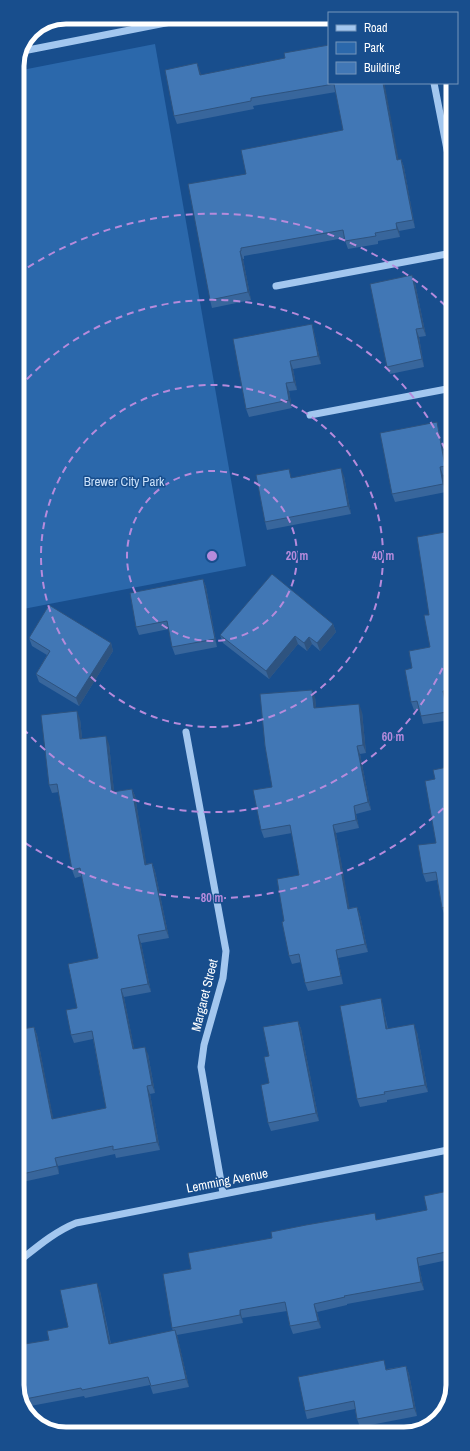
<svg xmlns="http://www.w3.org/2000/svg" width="470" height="1451" font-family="'Archivo Narrow',sans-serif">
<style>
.green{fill:#2b68ab}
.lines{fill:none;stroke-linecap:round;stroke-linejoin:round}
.minor{stroke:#a3c7ef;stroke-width:7}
.wall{fill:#38669c}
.shaded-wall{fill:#2e537f}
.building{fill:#4177b5;stroke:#2e537f}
.ring{fill:none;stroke:#b68bdc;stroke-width:2;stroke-dasharray:7 5}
.labels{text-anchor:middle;stroke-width:3;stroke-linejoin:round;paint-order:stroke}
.park-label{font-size:13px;fill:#cae1fa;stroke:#184e8d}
.street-label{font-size:13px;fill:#fff;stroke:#184e8d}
.rim{fill:none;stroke:#fff;stroke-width:5}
.centre{fill:#b68bdc;stroke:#184e8d;stroke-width:2}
.ring-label{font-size:12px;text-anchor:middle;font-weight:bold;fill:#b68bdc;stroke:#184e8d;stroke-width:3;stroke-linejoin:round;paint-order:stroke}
</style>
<rect width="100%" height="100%" fill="#184e8d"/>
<path class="green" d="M 155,44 L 246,566 L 18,610 L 17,71 Z"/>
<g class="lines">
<path class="minor" d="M 23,51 L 196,17
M 434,83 L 452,175
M 276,286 L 452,253
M 310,415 L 452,388
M 186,732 L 226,951 L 223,978 L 204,1045 L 201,1067 L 223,1193
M 18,1262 C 37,1247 54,1232 76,1223 L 453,1149"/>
</g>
<path class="wall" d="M 197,63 L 201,75 L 329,83 L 384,83 L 398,159 L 401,159 L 404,167 L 415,228 L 399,231 L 400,237 L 378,241 L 378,244 L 348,249 L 344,238 L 244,256 L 244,259 L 243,259 L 251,300 L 212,308 L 210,300 L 246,174 L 343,130 L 336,92 L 253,106 L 254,109 L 177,124 L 174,116 Z
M 415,283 L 426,336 L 419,337 L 424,367 L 390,374 L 387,367 Z
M 312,324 L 314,332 L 321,364 L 293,369 L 297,390 L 289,391 L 292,408 L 249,417 L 246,409 Z
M 439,430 L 448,474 L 443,475 L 446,492 L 395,502 L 392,494 Z
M 344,476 L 351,514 L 267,530 L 265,522 L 292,478 Z
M 452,533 L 452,698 L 446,699 L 450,720 L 423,724 L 421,716 L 419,709 L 414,710 L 411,702 L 412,668 L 430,647 L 429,615 Z
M 203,579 L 206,587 L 217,647 L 175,655 L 172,647 L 169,629 L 139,635 L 136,627 Z
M 333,624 L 336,632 L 320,651 L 312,644 L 307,651 L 298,644 L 269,679 L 223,643 L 220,635 Z
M 29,638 L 111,643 L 113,651 L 79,706 L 39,682 L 36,674 L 47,655 L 32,646 Z
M 315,697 L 316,708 L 362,712 L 366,753 L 360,754 L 371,810 L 356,814 L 359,828 L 336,833 L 349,908 L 357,907 L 360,915 L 368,952 L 338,958 L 343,984 L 308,991 L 305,983 L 301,962 L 292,964 L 289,956 L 284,921 L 299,875 L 292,833 L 264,838 L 261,830 L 272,787 Z
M 80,719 L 82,738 L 109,744 L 114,792 L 132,789 L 135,796 L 146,864 L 152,863 L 155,871 L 169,938 L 141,943 L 151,992 L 124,997 L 134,1049 L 148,1054 L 155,1093 L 150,1094 L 160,1150 L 116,1158 L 115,1154 L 58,1166 L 59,1174 L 18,1183 L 18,1003 L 23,1029 L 34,1027 L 37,1035 L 53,1119 L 106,1108 L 93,1039 L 74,1043 L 71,1035 L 77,1008 L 98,958 L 82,876 L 75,878 L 72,870 L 59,792 L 52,793 L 49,785 Z
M 452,766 L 452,915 L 445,916 L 442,908 L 437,880 L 426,882 L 423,874 L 436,843 L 435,779 Z
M 381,998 L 383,1006 L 388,1029 L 417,1032 L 428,1092 L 387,1100 L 387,1102 L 360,1107 L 357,1099 Z
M 298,1021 L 301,1029 L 319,1121 L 271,1131 L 268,1123 L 269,1083 L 269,1056 Z
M 453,1190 L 453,1263 L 448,1260 L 419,1266 L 424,1290 L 347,1304 L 347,1305 L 317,1312 L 321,1328 L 293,1334 L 290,1326 L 287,1311 L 242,1318 L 243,1323 L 177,1335 L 189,1387 L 153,1394 L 150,1385 L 85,1398 L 84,1396 L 25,1407 L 19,1397 L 49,1340 L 68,1327 L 100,1291 L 111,1344 L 173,1331 L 172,1328 L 191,1269 L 377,1220 L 427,1210 Z
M 406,1366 L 409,1374 L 417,1416 L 360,1427 L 357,1419 L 355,1409 L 307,1419 L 305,1411 L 387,1369 Z"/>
<path class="shaded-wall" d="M 197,63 L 200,71 L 203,83 L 200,75 Z
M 383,83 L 384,83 L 385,86 L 400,167 L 397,160 Z
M 401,159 L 404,167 L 415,228 L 413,220 Z
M 396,223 L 399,231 L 400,237 L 397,229 Z
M 240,251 L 243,259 L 251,300 L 248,292 Z
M 412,275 L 415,283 L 426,336 L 423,328 Z
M 312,324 L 314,332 L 321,364 L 318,356 Z
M 416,329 L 419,337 L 424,367 L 422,359 Z
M 290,361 L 293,369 L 297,390 L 294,382 Z
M 286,383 L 289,391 L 292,408 L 289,400 Z
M 437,422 L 439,430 L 448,474 L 445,466 Z
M 440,467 L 443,475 L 446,492 L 443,484 Z
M 341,468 L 344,476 L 351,514 L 348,506 Z
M 203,579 L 206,587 L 217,647 L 215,639 Z
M 333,624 L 336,632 L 320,651 L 317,643 Z
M 295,636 L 298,644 L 269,679 L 266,671 Z
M 309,637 L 312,644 L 307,651 L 304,643 Z
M 111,643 L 113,651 L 79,706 L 76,698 Z
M 312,690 L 315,697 L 317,716 L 314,708 Z
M 443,691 L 446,699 L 450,720 L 447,712 Z
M 359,704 L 362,712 L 366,753 L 363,745 Z
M 77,711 L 80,719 L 83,747 L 80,739 Z
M 106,736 L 109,744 L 115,800 L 112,792 Z
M 357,746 L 360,754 L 371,810 L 368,802 Z
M 132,789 L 135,796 L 148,873 L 145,865 Z
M 354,806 L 356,814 L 359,828 L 356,820 Z
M 333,825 L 336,833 L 351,916 L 348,909 Z
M 152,863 L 155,871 L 169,938 L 166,930 Z
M 357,907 L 360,915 L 368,952 L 365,944 Z
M 138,935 L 141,943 L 151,992 L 148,984 Z
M 336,950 L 338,958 L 343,984 L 341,976 Z
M 121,989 L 124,997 L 136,1057 L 133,1049 Z
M 381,998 L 383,1006 L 389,1037 L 386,1029 Z
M 18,1003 L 25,1037 L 22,1029 L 18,1010 Z
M 298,1021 L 301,1029 L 319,1121 L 316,1113 Z
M 414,1024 L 417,1032 L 428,1092 L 425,1085 Z
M 34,1027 L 37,1035 L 55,1127 L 52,1119 Z
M 145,1047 L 148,1054 L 155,1093 L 152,1085 Z
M 147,1086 L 150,1094 L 160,1150 L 157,1142 Z
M 55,1158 L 58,1166 L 59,1174 Z
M 417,1258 L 419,1266 L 424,1290 L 421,1282 Z
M 97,1283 L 100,1291 L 112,1352 L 109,1344 Z
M 314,1304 L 317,1312 L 321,1328 L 318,1321 Z
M 240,1310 L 242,1318 L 243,1323 L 240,1315 Z
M 175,1330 L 178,1338 L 189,1387 L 186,1379 Z
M 406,1366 L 409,1374 L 417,1416 L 414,1408 Z"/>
<path class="building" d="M 329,45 L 329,83 L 383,83 L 397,160 L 401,159 L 413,220 L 396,223 L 397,229 L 375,233 L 376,236 L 345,241 L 343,230 L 241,248 L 241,251 L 240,251 L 248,292 L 210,300 L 188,184 L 246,174 L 241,150 L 343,130 L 334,84 L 251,98 L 251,101 L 174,116 L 165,70 L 197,63 L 200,75 L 285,58 L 284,53 Z
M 412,275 L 423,328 L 416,329 L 422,359 L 387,367 L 370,284 Z
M 312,324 L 318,356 L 290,361 L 294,382 L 286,383 L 289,400 L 246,409 L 233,339 Z
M 437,422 L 445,466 L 440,467 L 443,484 L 392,494 L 380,433 Z
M 341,468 L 348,506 L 265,522 L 256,475 L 289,469 L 291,478 Z
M 451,531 L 452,536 L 452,690 L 443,691 L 447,712 L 421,716 L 417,701 L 411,702 L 405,670 L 412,668 L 409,651 L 430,647 L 424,615 L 429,615 L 417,537 Z
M 272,574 L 333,624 L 317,643 L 309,637 L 304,643 L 295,636 L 266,671 L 220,635 Z
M 203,579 L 215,639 L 172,647 L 167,621 L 136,627 L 130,593 Z
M 49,605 L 111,643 L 76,698 L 36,674 L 50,651 L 29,638 Z
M 312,690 L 314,708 L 359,704 L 363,745 L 357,746 L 368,802 L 354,806 L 356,820 L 333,825 L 348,909 L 357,907 L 365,944 L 336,950 L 341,976 L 305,983 L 299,954 L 289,956 L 282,922 L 284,921 L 277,879 L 299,875 L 290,825 L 261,830 L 253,790 L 272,787 L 265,746 L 260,694 Z
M 77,711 L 80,739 L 106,736 L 112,792 L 132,789 L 145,865 L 152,863 L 166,930 L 138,935 L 148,984 L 121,989 L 133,1049 L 145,1047 L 152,1085 L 147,1086 L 157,1142 L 113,1150 L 113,1146 L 55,1158 L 57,1166 L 18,1175 L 18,1010 L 22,1029 L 34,1027 L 52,1119 L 106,1108 L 92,1031 L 71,1035 L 66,1010 L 77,1008 L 68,964 L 98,958 L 80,868 L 72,870 L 57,784 L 49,785 L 41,715 Z
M 452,766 L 452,906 L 442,908 L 436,872 L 423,874 L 418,845 L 436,843 L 425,781 L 435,779 L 433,770 Z
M 381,998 L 386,1029 L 414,1024 L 425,1085 L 384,1092 L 385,1094 L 357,1099 L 340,1006 Z
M 298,1021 L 316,1113 L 268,1123 L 261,1085 L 269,1083 L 264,1057 L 269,1056 L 263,1027 Z
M 453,1190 L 453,1256 L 446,1252 L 417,1258 L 421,1282 L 344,1296 L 345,1297 L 314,1304 L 318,1321 L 290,1326 L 285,1302 L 240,1310 L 240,1315 L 172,1328 L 163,1274 L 191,1269 L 188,1253 L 272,1238 L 271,1232 L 306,1225 L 375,1213 L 376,1220 L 427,1210 L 424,1196 Z
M 97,1283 L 109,1344 L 175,1330 L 186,1379 L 151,1386 L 148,1377 L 82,1390 L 81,1388 L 20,1400 L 19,1397 L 19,1345 L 49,1340 L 47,1331 L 68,1327 L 60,1290 Z
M 453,1334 L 453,1358 L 448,1335 Z
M 384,1360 L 386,1370 L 406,1366 L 414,1408 L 357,1419 L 354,1401 L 305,1411 L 298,1377 Z"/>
<g class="ring">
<circle cx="212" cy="556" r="85"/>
<circle cx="212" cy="556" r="171"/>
<path d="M452 646A256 256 0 0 1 19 724M19 388A256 256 0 0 1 452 466"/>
<path d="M452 800A342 342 0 0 1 18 838M18 274A342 342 0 0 1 450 310"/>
</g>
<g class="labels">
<g class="park-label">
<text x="124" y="486">Brewer City Park</text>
</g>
<g class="street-label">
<text transform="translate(204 995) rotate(-76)" y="5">Margaret Street</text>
<text transform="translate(227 1180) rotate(-11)" y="5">Lemming Avenue</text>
</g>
</g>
<path d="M0 0H470V1451H0ZM66 24H404A42 42 0 0 1 446 66V1385A42 42 0 0 1 404 1427H66A42 42 0 0 1 24 1385V66A42 42 0 0 1 66 24Z" fill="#184e8d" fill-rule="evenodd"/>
<path class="rim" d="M66 24H404A42 42 0 0 1 446 66V1385A42 42 0 0 1 404 1427H66A42 42 0 0 1 24 1385V66A42 42 0 0 1 66 24Z"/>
<circle cx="212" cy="556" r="6" class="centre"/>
<g class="ring-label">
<text x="297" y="560">20 m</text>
<text x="383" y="560">40 m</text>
<text x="393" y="741">60 m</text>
<text x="212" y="902">80 m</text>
</g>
<rect x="328" y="12" width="130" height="72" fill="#184e8d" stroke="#7495bb"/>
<rect x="336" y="25" width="20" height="6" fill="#a3c7ef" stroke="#7495bb"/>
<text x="364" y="32" font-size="12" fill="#ffffff">Road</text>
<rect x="336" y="42" width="20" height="12" fill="#2b68ab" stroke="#7495bb"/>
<text x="364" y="52" font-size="12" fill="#ffffff">Park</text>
<rect x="336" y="62" width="20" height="12" fill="#4177b5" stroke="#7495bb"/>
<text x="364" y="72" font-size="12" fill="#ffffff">Building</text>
</svg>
